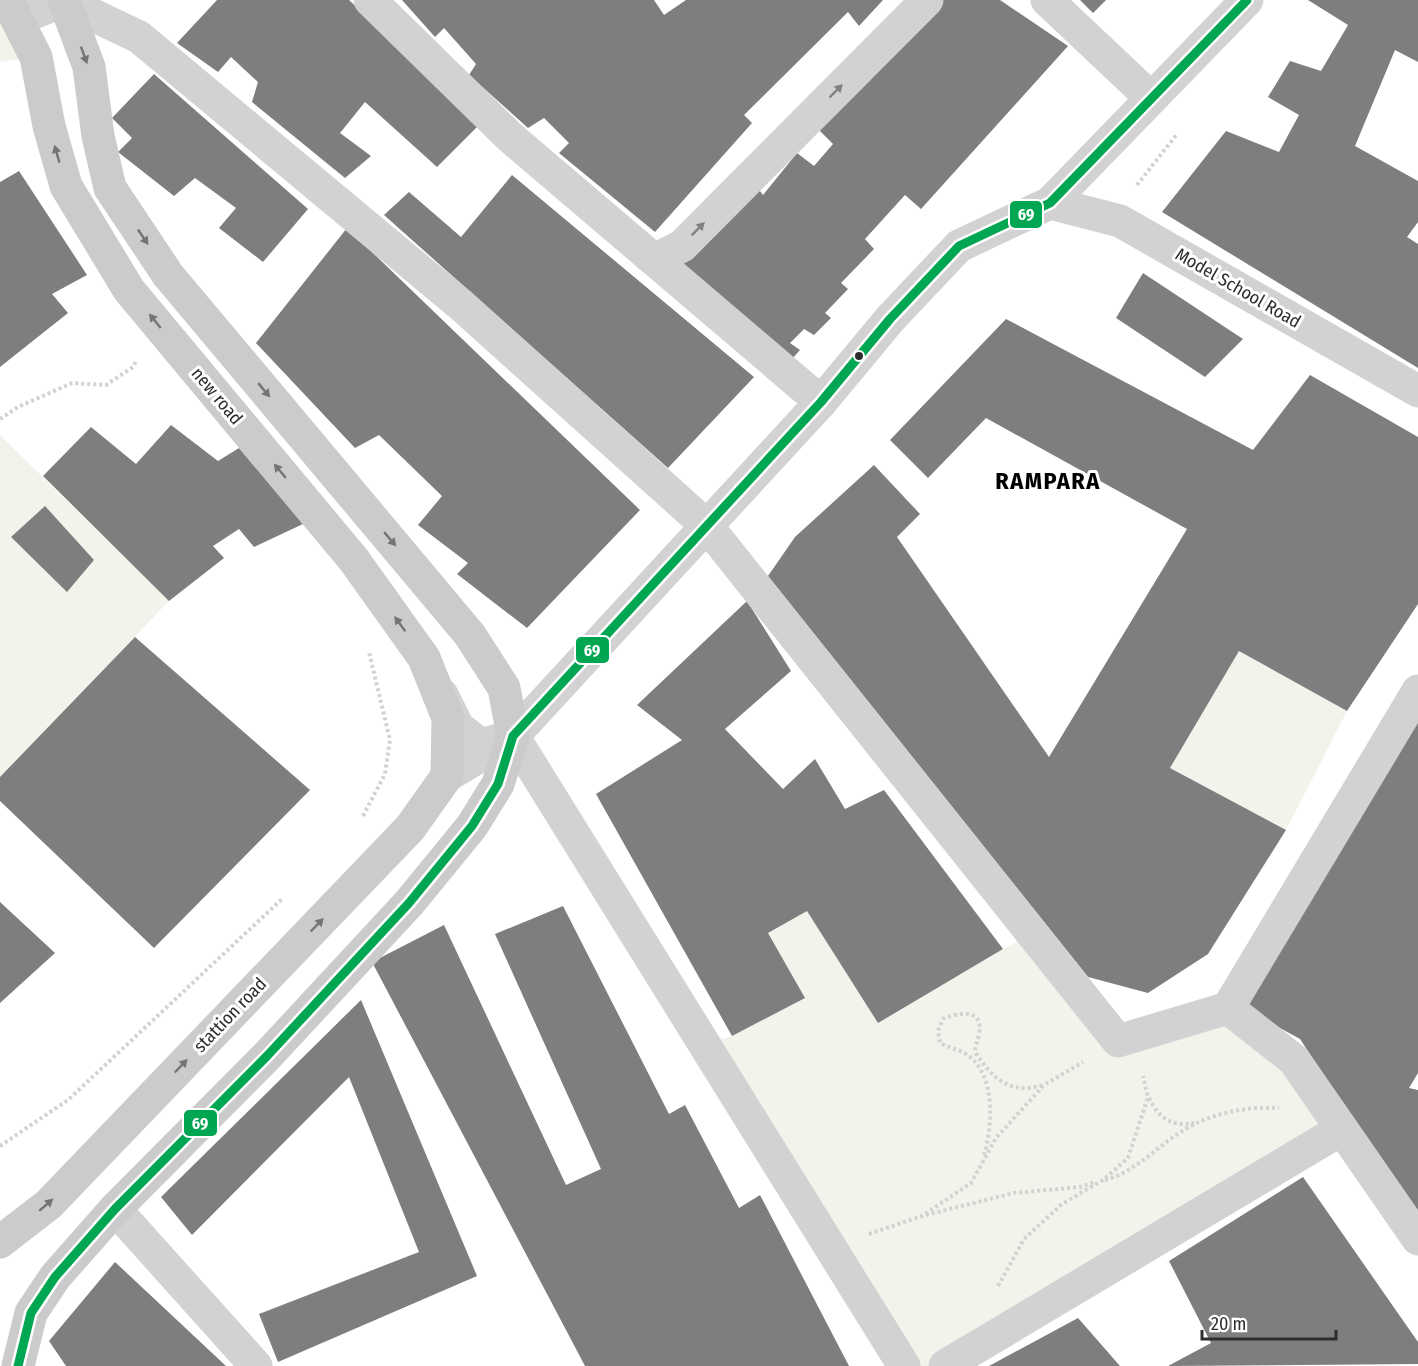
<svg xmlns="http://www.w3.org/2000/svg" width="1418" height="1366" font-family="'Fira Sans Condensed',sans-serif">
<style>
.green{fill:#f0f4eb}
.building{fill:#7e7e7e}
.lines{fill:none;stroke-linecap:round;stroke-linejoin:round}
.path{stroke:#d2d2d2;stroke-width:4;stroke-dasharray:3 3;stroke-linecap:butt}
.minor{stroke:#d2d2d2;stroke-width:33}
.tertiary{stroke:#d2d2d2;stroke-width:33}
.secondary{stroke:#cbcbcb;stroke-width:33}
.bus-1-casing{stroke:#fff;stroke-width:14}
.bus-1{stroke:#00a651;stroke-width:9}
.oneway{fill:#747474}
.oneway2{fill:#808080}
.bus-dot{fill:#2d2d2d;stroke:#fff;stroke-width:2}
.labels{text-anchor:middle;stroke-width:6;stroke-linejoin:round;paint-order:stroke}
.street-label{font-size:18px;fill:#2d2d2d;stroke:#fff}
.district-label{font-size:24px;font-weight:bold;letter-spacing:1.5px;fill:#000;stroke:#fff}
.line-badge{stroke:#fff;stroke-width:2}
.badge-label{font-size:16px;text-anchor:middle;font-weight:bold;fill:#fff}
</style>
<rect width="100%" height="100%" fill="#fff"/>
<path class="green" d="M 0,0 L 36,57 L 0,62 Z
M 0,435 L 169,601 L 0,777 Z
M 1239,651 L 1347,711 L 1286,830 L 1170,768 Z
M 807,911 L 878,1022 L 1032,933 L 1118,1041 L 1228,1008 L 1342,1129 L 945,1366 L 904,1366 L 704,1045 L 732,1036 L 804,998 L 768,933 Z"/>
<path class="building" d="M 217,0 L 349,0 L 481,123 L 437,167 L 365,102 L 340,133 L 371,156 L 345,178 L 252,102 L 258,82 L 231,57 L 218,72 L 177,43 Z
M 402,0 L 654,0 L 664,15 L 686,0 L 883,0 L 859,26 L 848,12 L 744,115 L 752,123 L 655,232 L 559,153 L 569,143 L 544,118 L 528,128 L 469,75 L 476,64 L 444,28 L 435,37 Z
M 940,0 L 1000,0 L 1068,46 L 921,209 L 905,195 L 865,239 L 874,249 L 841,283 L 848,289 L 825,313 L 831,318 L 814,335 L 804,329 L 790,343 L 800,350 L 791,360 L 682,265 L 757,187 L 763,195 L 797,153 L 814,166 L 833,144 L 815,126 Z
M 1080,0 L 1106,0 L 1093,13 Z
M 1308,0 L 1418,0 L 1418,62 L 1395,50 L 1355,146 L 1418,181 L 1418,222 L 1407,237 L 1418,244 L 1418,368 L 1162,212 L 1226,131 L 1279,152 L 1299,115 L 1268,97 L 1290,61 L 1321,71 L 1348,25 Z
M 154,74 L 308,209 L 263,262 L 219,228 L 236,208 L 195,178 L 174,196 L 118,152 L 132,138 L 112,118 Z
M 19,171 L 87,275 L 52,294 L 68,313 L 0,367 L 0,182 Z
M 512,175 L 754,377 L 668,468 L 384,215 L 409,192 L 461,237 Z
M 347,228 L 640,510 L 527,628 L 457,574 L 468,563 L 418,525 L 442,496 L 379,435 L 355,448 L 256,343 Z
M 1143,273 L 1243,339 L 1205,377 L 1116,318 Z
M 1006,319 L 1253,450 L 1310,375 L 1418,437 L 1418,604 L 1347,711 L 1239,651 L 1170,768 L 1286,830 L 1208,954 L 1148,993 L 1088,977 L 768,576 L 795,537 L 874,465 L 920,514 L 897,537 L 1049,757 L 1187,529 L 986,418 L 928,478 L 890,440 Z
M 171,425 L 218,461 L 239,448 L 303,524 L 254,547 L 239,529 L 213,546 L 224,558 L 169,601 L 43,476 L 91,427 L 136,464 Z
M 45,506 L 94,560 L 67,592 L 11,537 Z
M 747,601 L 791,671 L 725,729 L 783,789 L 815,759 L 845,809 L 884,790 L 1003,949 L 878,1023 L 807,911 L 768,933 L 805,998 L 732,1036 L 596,794 L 682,740 L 637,705 Z
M 135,637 L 310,790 L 154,948 L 0,801 L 0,777 Z
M 1418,721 L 1418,1073 L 1409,1088 L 1418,1090 L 1418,1219 L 1300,1039 L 1244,1008 Z
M 0,902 L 55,953 L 0,1003 Z
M 563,906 L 669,1114 L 685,1105 L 739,1208 L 760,1195 L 849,1366 L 585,1366 L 372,962 L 444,925 L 566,1185 L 601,1169 L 495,934 Z
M 361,1000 L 477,1276 L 278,1362 L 259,1314 L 419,1252 L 349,1077 L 192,1235 L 161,1197 Z
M 1303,1177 L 1418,1342 L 1418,1364 L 1168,1366 L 1211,1343 L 1169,1261 Z
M 115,1262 L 226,1366 L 66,1366 L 49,1341 Z
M 1078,1318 L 1120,1366 L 989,1366 Z"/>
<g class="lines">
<path class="path" d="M 1137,185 L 1177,134
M 0,419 L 18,407 L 72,383 L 106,385 L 133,367 L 136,361
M 363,816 L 385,774 L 390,740 L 369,652
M 1149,1098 C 1159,1118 1171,1127 1194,1123
M 0,1146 L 68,1100 L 282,899
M 984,1155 C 993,1126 996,1073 966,1054 C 958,1049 949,1048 940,1043 L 938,1031 L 943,1019 C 958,1012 984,1008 979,1034 C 978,1041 975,1045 975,1052 C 993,1079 1010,1095 1043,1085
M 1105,1180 C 1136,1172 1157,1146 1184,1130 C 1211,1113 1248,1106 1279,1108
M 926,1215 L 1014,1193 L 1080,1187 L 1095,1182
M 869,1234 L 922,1216 L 971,1183 L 996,1138 L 1044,1085 L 1083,1062
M 998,1286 L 1024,1239 L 1062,1204 L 1103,1180 L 1128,1158 L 1148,1097 L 1143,1076"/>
<path class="minor" d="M 370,0 L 510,137 L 821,402
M 1047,0 L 1151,98
M 17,19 L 64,1 L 139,37 L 461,305 L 707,526 L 1118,1041 L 1228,1008 L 1294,1060 L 1418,1239
M 649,256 L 660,257 L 682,246 L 927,0
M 513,736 L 904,1366
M 1228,1008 L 1418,691
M 115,1209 L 256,1366
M 945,1366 L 1342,1129"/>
<path class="tertiary" d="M 1050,203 L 1120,221 L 1418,391
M 442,695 L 458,727 L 481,745 L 513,736 L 447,776
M 513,736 L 821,402 L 890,319 L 959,246 L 1050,203 L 1247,0"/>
<path class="secondary" d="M 0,1242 L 49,1204 L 410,828 L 447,776 L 448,718 L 424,658 L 354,560 L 129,290 L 66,186 L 49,126 L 36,57 L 7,0
M 18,1366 L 31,1313 L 55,1277 L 115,1209 L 267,1056 L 409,903 L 472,826 L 498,784 L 513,736 L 504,688 L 470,635 L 168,275 L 110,188 L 98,136 L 89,67 L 64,0"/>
<g class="bus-1-casing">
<path id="bus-1" d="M 18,1366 L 31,1313 L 55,1277 L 115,1209 L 267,1056 L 409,903 L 472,826 L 498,784 L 513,736 L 821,402 L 890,319 L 959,246 L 1050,203 L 1247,0"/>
</g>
<use href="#bus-1" class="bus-1"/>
</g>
<defs><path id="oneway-solid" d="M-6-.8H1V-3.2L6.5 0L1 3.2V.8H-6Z" transform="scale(1.5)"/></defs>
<g class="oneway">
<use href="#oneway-solid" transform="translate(84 55) rotate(70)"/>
<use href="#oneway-solid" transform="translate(57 154) rotate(-106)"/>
<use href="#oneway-solid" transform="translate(143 237) rotate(56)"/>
<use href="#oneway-solid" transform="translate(155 321) rotate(-129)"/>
<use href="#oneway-solid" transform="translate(264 390) rotate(50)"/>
<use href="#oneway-solid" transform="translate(280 471) rotate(-130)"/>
<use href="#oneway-solid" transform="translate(390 539) rotate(50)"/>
<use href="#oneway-solid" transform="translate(400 624) rotate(-126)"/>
<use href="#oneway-solid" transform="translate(317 925) rotate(-46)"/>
<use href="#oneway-solid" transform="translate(181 1066) rotate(-46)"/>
<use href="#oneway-solid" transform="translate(46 1205) rotate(-41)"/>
</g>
<g class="oneway2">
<use href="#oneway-solid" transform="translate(836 91) rotate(-45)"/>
<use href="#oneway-solid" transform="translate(698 229) rotate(-45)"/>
</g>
<circle class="bus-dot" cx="859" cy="356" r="5"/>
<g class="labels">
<g class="street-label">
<text transform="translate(1238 288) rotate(30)" y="6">Model School Road</text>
<text transform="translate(217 396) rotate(50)" y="6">new road</text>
<text transform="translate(230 1015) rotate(-46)" y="6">stattion road</text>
</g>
<g class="district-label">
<text x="1048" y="489">RAMPARA</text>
</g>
</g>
<g class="line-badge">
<rect x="1009" y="200" width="34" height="29" rx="6" fill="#00a651"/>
<rect x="575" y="636" width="35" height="28" rx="6" fill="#00a651"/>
<rect x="183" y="1109" width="35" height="28" rx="6" fill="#00a651"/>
</g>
<g class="badge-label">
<text x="1026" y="220">69</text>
<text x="592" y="656">69</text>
<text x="200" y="1129">69</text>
</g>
<path d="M1202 1330v9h134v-9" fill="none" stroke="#2d2d2d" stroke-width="3"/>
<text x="1211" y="1330" font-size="18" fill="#2d2d2d" stroke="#ffffff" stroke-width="4.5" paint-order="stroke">20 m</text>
</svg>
